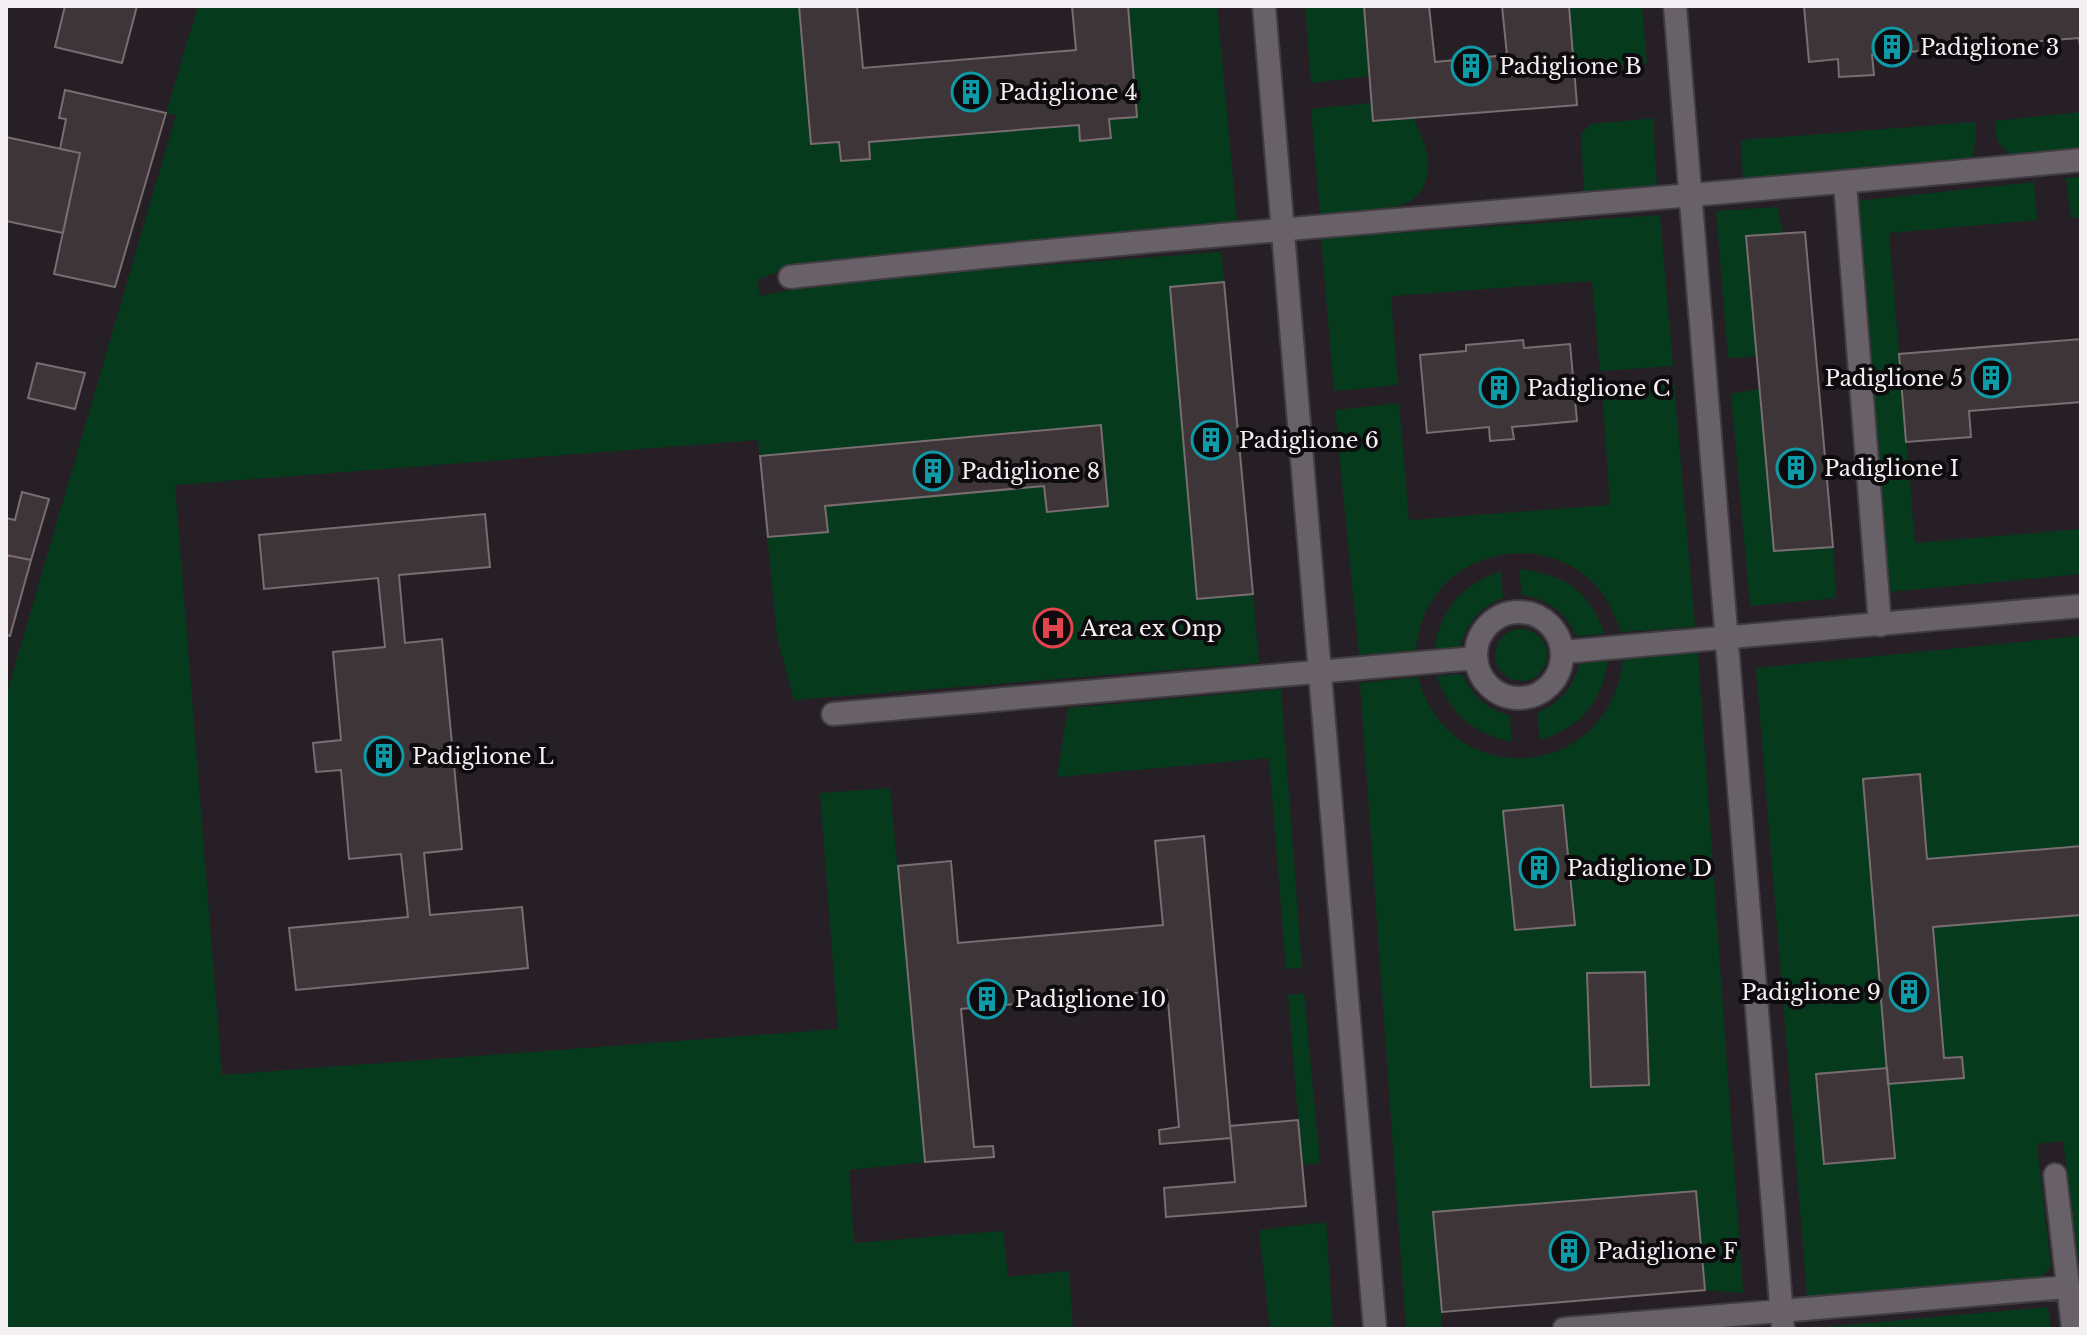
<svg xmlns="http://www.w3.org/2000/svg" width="2087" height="1335" font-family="'Libre Baskerville',serif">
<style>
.green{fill:#063a1c}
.building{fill:#3e3538;stroke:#786d71;stroke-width:2}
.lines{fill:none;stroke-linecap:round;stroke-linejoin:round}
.service-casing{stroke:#413c41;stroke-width:26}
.service{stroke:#686168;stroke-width:22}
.labels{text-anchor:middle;stroke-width:8;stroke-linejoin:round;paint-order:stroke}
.poi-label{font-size:22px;fill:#f3eff3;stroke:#0d0b0d;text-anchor:start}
</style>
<rect width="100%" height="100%" fill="#262026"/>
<path class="green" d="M 198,6 L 799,6 L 811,144 L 839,142 L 841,161 L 870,159 L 869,142 L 1079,125 L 1081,141 L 1111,138 L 1109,119 L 1137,117 L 1128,6 L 1217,6 L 1237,222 L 846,259 L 792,266 L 757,280 L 760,296 L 842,280 L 1221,252 L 1224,282 L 1170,287 L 1197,598 L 1253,594 L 1259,663 L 794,700 L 777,637 L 758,440 L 175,485 L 222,1075 L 838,1029 L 820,793 L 890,788 L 925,1162 L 849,1170 L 854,1243 L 1003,1231 L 1008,1277 L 1069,1271 L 1073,1329 L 6,1329 L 6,696 L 176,115 L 166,113 Z
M 1305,6 L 1364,6 L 1369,76 L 1311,83 Z
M 1569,6 L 1642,6 L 1647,63 L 1575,69 Z
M 1372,103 L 1373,121 L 1414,118 C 1418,129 1425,142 1427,154 C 1431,172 1425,194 1407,203 C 1396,209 1337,212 1320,214 L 1311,109 Z
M 2081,112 L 2081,148 L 2010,155 L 1997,141 L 1995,121 Z
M 1653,118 L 1657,186 L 1584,192 L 1581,135 L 1584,130 L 1592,124 Z
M 1975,122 L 1976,139 L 1972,159 L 1743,179 L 1741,140 Z
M 2081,177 L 2081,217 L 2071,218 L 2066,178 Z
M 2034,182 L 2037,220 L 1889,233 L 1915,543 L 2081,529 L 2081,574 L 1888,592 L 1857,201 Z
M 1777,207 L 1783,234 L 1757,356 L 1728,358 L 1716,211 Z
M 1660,215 L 1673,366 L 1600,371 L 1592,281 L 1391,296 L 1398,385 L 1334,391 L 1321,238 Z
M 1674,383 L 1695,627 L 1621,632 C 1615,617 1610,602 1599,589 C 1554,535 1465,544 1430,603 C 1421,618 1418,634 1416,650 L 1359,655 L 1335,410 L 1399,403 L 1409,520 L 1610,505 L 1602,388 Z
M 1760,389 L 1774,551 L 1833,547 L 1836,598 L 1750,606 L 1731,394 Z
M 1519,569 C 1566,575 1587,589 1605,634 L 1577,636 C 1565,612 1548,599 1522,595 Z
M 1501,571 L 1503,598 C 1480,606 1467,623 1460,647 L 1434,649 C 1443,606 1460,587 1501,571 Z
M1495 655a26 26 0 1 1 52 0a26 26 0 1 1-52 0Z
M 2081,636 L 2081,1276 L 2063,1141 L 2037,1144 L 2051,1267 L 2041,1277 L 1807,1297 L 1756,668 Z
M 1698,653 L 1743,1293 L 1705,1290 L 1696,1191 L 1434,1212 L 1442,1312 L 1441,1329 L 1406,1329 L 1360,683 L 1418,677 C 1448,793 1610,783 1623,659 Z
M 1608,661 C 1600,704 1582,726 1540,740 L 1537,713 C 1561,703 1573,687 1580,663 Z
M 1462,674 C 1472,694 1486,710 1509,715 L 1512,742 C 1470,732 1452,715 1436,676 Z
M 1281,689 L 1302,968 L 1286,969 L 1269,758 L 1057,777 L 1068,708 Z
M 1304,993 L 1320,1163 L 1302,1165 L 1288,995 Z
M 1326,1222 L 1333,1329 L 1270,1329 L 1259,1230 Z
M 2048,1307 L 2051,1329 L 1811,1329 L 1811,1328 Z"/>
<path class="building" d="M 65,6 L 137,6 L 122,63 L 55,47 Z
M 799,6 L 857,6 L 863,68 L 1076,50 L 1072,6 L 1128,6 L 1137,117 L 1109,119 L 1111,138 L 1080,141 L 1079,125 L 869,142 L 870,159 L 841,161 L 839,142 L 811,144 Z
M 1364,6 L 1429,6 L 1435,62 L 1507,55 L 1502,6 L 1569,6 L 1577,105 L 1373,121 Z
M 1804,6 L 2081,6 L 2081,56 L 2079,38 L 1872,55 L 1874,75 L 1839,77 L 1838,59 L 1809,62 Z
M 65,90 L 166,113 L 115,287 L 54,274 L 80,153 L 60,149 L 66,119 L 59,118 Z
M 6,137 L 80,153 L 63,233 L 6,221 Z
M 1805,232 L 1833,547 L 1774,551 L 1746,236 Z
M 1224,282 L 1253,594 L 1197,599 L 1170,287 Z
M 2081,339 L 2081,402 L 1969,411 L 1971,437 L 1906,442 L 1899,354 Z
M 1523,340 L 1524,348 L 1570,344 L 1577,421 L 1512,427 L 1514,439 L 1490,441 L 1489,427 L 1427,433 L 1420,355 L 1466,351 L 1466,345 Z
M 37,363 L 85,373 L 75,409 L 28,398 Z
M 1101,425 L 1108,506 L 1047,512 L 1044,486 L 825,506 L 828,532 L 768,537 L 760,456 Z
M 22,492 L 49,499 L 31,560 L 6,555 L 6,518 L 15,520 Z
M 485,514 L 490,567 L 399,575 L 405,643 L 442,639 L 462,849 L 424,853 L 430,915 L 522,907 L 528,968 L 296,990 L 289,928 L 408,917 L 401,854 L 349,859 L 341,770 L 316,772 L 313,743 L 341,740 L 333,652 L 385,647 L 378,578 L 264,589 L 259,535 Z
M 6,555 L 31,560 L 10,636 L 6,635 Z
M 1920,774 L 1927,859 L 2081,846 L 2081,915 L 1933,927 L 1944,1058 L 1962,1057 L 1964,1078 L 1888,1084 L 1863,779 Z
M 1563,805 L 1575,925 L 1515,930 L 1503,811 Z
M 1204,836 L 1231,1138 L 1160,1144 L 1159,1130 L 1179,1127 L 1167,990 L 961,1009 L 974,1147 L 993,1146 L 994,1157 L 925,1162 L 898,866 L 951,861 L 958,943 L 1163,925 L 1155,841 Z
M 1645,972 L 1649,1085 L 1591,1087 L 1587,973 Z
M 1887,1068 L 1895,1158 L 1824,1164 L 1816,1074 Z
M 1298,1120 L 1306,1206 L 1166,1217 L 1164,1188 L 1235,1182 L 1230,1126 Z
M 1696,1191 L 1705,1290 L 1442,1312 L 1433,1212 Z"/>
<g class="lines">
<g class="service-casing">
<path id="service" d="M 1264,6 L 1375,1329
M 1675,6 L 1783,1329
M 1845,183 L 1880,625
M 790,277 C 1220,230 1651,202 2081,160
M1476 655a43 43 0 1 1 86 0a43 43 0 1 1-86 0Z
M 1563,652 L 2081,606
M 833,714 L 1476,658
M 2055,1175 L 2073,1329
M 1564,1329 L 2068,1287"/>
</g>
<use href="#service" class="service"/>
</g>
<defs>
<g id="building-ring" transform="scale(2)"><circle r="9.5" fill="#0d0b0d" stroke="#0f9aa8" stroke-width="1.5"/><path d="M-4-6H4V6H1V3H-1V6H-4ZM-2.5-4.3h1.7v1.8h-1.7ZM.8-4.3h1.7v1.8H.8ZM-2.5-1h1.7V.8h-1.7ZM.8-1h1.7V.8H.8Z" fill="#0f9aa8"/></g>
<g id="hospital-ring" transform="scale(2)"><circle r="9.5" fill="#0d0b0d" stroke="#e0444e" stroke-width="1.5"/><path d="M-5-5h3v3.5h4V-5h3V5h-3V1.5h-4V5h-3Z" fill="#e0444e"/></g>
</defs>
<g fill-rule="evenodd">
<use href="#building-ring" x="1892" y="47"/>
<use href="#building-ring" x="1471" y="66"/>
<use href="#building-ring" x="971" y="92"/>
<use href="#building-ring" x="1991" y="378"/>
<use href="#building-ring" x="1499" y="388"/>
<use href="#building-ring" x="1211" y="440"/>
<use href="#building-ring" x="1796" y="468"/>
<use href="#building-ring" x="933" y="471"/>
<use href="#hospital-ring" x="1053" y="628"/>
<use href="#building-ring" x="384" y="756"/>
<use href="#building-ring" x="1539" y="868"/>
<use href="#building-ring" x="1909" y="992"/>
<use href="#building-ring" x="987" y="999"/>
<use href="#building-ring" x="1569" y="1251"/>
</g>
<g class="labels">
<g class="poi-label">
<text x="1920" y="55">Padiglione 3</text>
<text x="1499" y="74">Padiglione B</text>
<text x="999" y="100">Padiglione 4</text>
<text x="1963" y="386" text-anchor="end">Padiglione 5</text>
<text x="1527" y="396">Padiglione C</text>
<text x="1239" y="448">Padiglione 6</text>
<text x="1824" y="476">Padiglione I</text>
<text x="961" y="479">Padiglione 8</text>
<text x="1081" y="636">Area ex Onp</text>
<text x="412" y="764">Padiglione L</text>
<text x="1567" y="876">Padiglione D</text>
<text x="1881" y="1000" text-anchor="end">Padiglione 9</text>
<text x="1015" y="1007">Padiglione 10</text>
<text x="1597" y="1259">Padiglione F</text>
</g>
</g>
<rect width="2087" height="1335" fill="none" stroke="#f3eff3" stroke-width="16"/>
</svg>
